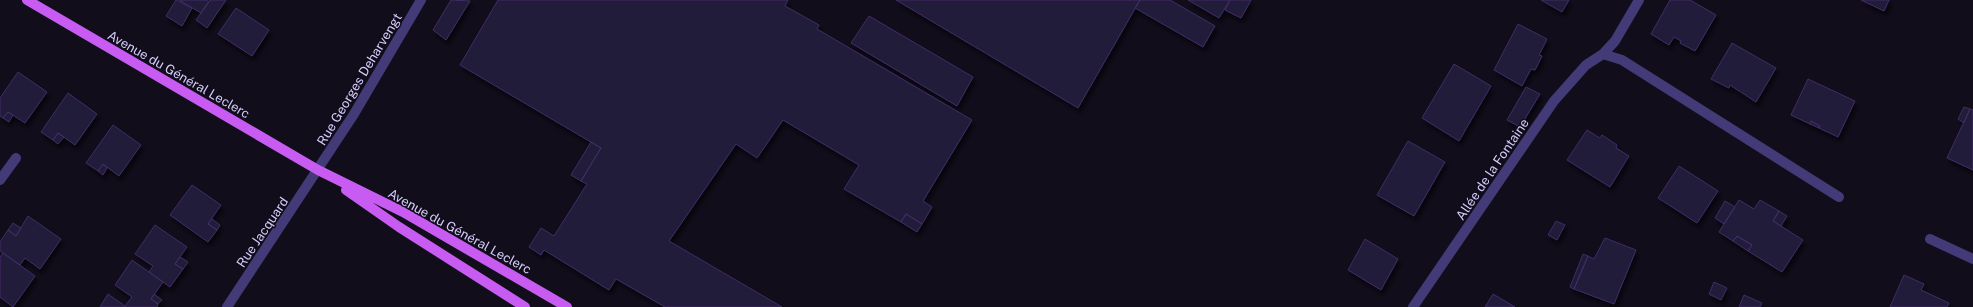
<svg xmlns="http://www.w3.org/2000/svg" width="1973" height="307" font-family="'Public Sans',sans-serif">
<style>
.building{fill:#241a3b;stroke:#3e2e65;filter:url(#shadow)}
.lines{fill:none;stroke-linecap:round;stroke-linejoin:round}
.minor{stroke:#433b77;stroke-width:10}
.major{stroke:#c85bf2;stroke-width:10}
.labels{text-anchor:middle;stroke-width:3;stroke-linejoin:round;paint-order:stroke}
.street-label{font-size:13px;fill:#d5cbfb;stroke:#110d1b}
</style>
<defs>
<filter id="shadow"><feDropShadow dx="2.5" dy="4.5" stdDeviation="2" flood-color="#0009"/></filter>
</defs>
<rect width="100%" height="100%" fill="#110d1b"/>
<path class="building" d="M 176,0 L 192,8 L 182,26 L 166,16 Z
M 179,0 L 206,0 L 209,2 L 201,13 Z
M 210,0 L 226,0 L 207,28 L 196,20 Z
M 451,0 L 470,1 L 446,40 L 433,30 Z
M 498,0 L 788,0 L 785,6 L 819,25 L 817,29 L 972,120 L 923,201 L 932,207 L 922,224 L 906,214 L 901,222 L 844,189 L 859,165 L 783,120 L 757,158 L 736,144 L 669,241 L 782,307 L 665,307 L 616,279 L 609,290 L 544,250 L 541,255 L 529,247 L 541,228 L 554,236 L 587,184 L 581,181 L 601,148 L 460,65 Z
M 896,0 L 1140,0 L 1078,108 Z
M 1140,0 L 1170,0 L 1215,26 L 1203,47 L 1135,8 Z
M 1188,0 L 1230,0 L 1219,18 Z
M 1230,0 L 1251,0 L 1241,18 L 1225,10 Z
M 1541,0 L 1569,0 L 1562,12 Z
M 1670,0 L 1690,0 L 1716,15 L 1695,51 L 1680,43 L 1681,41 L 1674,37 L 1669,45 L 1651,34 Z
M 1861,0 L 1889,0 L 1884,11 Z
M 236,8 L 269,30 L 252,56 L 218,34 Z
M 869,16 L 973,77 L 957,106 L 851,43 Z
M 1518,24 L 1547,39 L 1539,55 L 1542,56 L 1535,70 L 1531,69 L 1522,86 L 1494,70 Z
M 1732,43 L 1776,68 L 1756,102 L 1730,85 L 1729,88 L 1711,79 Z
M 1454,64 L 1491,86 L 1459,141 L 1422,118 Z
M 18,72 L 47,92 L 25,123 L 8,112 L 3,118 L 0,116 L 0,98 Z
M 1808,79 L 1855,101 L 1838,137 L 1819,128 L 1820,126 L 1811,121 L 1810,124 L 1791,115 Z
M 1526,87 L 1540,94 L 1520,127 L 1507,120 Z
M 68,93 L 97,114 L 75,145 L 58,133 L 53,140 L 41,132 Z
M 1964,107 L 1970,109 L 1964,123 L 1958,119 Z
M 1970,109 L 1973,110 L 1973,170 L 1947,158 Z
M 8,112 L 13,115 L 9,122 L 3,118 Z
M 1811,121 L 1820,126 L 1819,128 L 1810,124 Z
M 113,125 L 141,145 L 119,176 L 103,164 L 98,171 L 86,163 Z
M 1587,130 L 1600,138 L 1602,135 L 1617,145 L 1616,148 L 1629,156 L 1610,187 L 1567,160 Z
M 58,133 L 64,137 L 58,144 L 53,140 Z
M 1408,141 L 1445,162 L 1414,216 L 1377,195 Z
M 591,142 L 601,148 L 581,181 L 571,175 Z
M 103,164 L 107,168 L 103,175 L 98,171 Z
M 1679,166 L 1718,191 L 1697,223 L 1658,198 Z
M 192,185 L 221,205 L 208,224 L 217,230 L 208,242 L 170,215 Z
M 1739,200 L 1754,209 L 1760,200 L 1779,211 L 1773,221 L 1803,240 L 1782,272 L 1748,251 L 1752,245 L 1737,236 L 1733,241 L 1719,232 Z
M 1725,201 L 1735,207 L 1724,224 L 1715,218 Z
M 1779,211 L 1787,216 L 1781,226 L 1773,221 Z
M 906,214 L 922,224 L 917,232 L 901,222 Z
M 28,216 L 61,239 L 40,269 L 25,258 L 20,265 L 0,251 L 0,242 L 8,230 L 16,236 Z
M 212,219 L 220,225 L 217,230 L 208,224 Z
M 1556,221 L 1565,225 L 1557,240 L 1548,235 Z
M 13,223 L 21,228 L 16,236 L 8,230 Z
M 155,225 L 187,247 L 175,264 L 183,269 L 170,287 L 149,272 L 153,266 L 135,254 Z
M 1737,236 L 1752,245 L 1748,251 L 1733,241 Z
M 1605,238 L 1636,250 L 1614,304 L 1574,289 L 1588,256 L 1594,259 Z
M 1365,239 L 1398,259 L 1381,290 L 1348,270 Z
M 3,253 L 35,276 L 13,307 L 0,297 L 0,257 Z
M 1583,254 L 1588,256 L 1574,289 L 1570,287 Z
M 180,257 L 188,262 L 183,269 L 175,264 Z
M 132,260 L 163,282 L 151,299 L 158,304 L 157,307 L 100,307 L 108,294 L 125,306 L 132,297 L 115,285 Z
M 1904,275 L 1924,284 L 1921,290 L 1949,303 L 1947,307 L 1890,307 Z
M 1714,282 L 1727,288 L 1721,300 L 1709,294 Z
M 154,294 L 162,300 L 158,304 L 151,299 Z
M 1493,294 L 1515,307 L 1485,307 Z
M 1744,295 L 1762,303 L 1760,307 L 1739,307 Z"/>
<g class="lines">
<path class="minor" d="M 1603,54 L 1622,60 L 1839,197
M 0,180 L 16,158
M 1930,239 L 1973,259
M 227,307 L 354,114 L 421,0
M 1413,307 L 1554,101 L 1586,65 L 1603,54 L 1615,41 L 1639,0"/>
<path class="major" d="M 27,0 L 318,170 L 403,212 L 567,307
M 346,190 L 399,227 L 525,307"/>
</g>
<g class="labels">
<g class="street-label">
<text transform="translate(179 74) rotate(30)" y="5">Avenue du Général Leclerc</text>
<text transform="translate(359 79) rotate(-59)" y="5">Rue Georges Deharvengt</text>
<text transform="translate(1492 169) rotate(-56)" y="5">Allée de la Fontaine</text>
<text transform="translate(460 231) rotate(29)" y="5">Avenue du Général Leclerc</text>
<text transform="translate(262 232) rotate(-56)" y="5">Rue Jacquard</text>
</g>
</g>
</svg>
